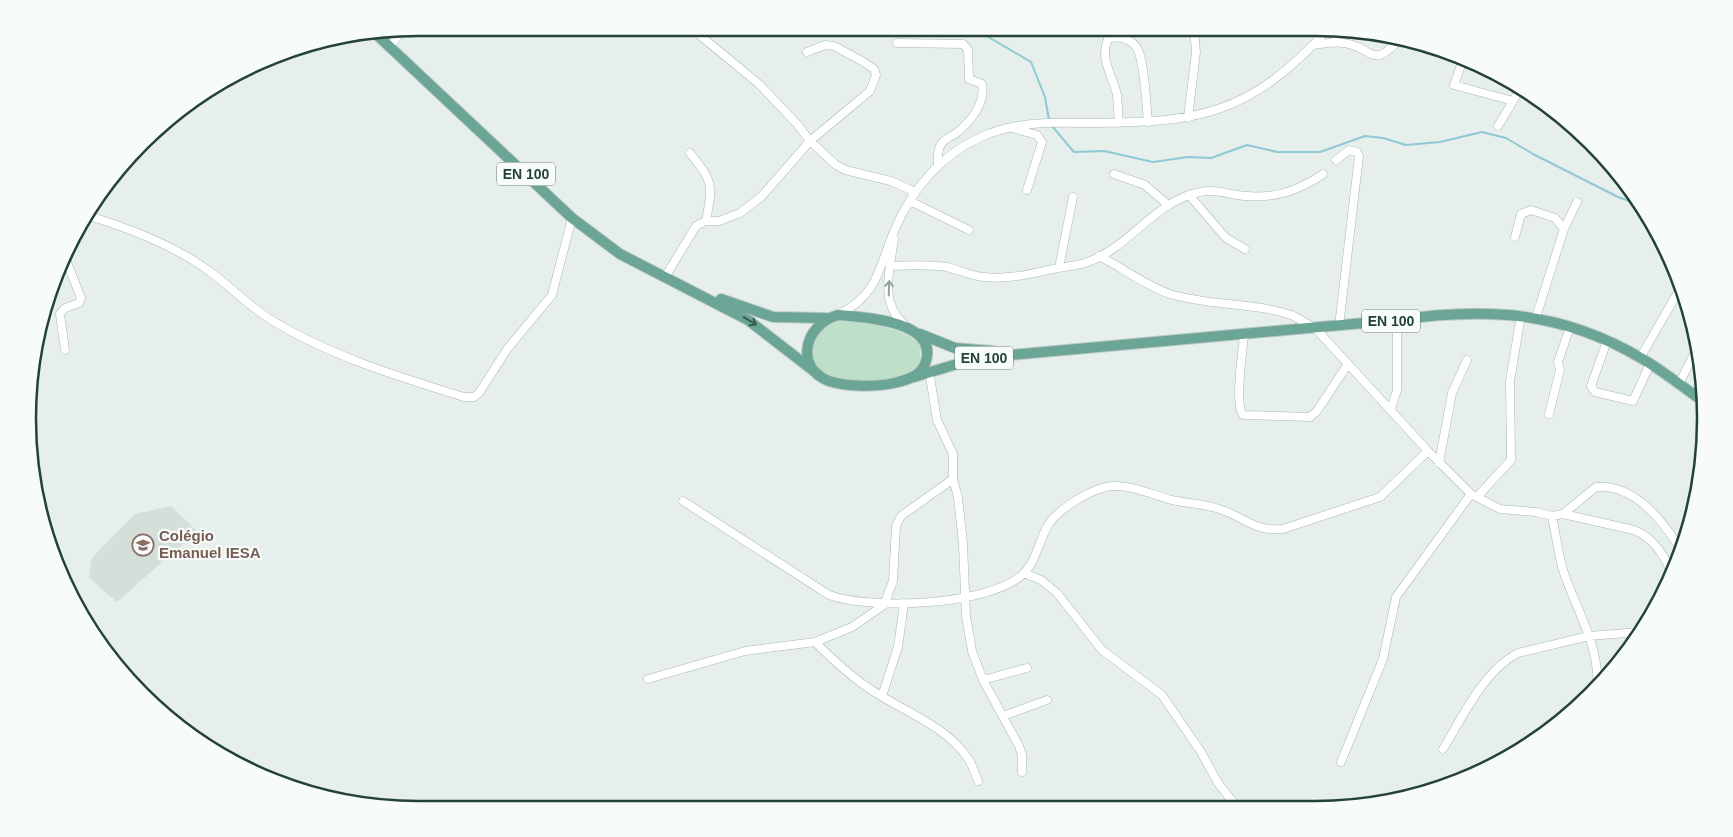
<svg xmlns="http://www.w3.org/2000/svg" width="1733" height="837" font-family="Helvetica,sans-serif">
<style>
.built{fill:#d4dfda}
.green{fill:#bfe0c8}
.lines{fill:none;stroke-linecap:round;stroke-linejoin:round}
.stream{stroke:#8ec9d4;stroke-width:2}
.minor-casing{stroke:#a8b8b2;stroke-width:9}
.major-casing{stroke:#c2cac8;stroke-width:12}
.minor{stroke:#fff;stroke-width:8}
.major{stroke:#6aa596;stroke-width:10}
.oneway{stroke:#92a09c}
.oneway2{stroke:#365b51}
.labels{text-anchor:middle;stroke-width:4.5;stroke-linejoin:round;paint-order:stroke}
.shield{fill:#f7fbf9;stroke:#637a73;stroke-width:1}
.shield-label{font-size:14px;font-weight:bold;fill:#24423a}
.education-label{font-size:15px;font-weight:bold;fill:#785e54;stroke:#f7fbf9;text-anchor:start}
.rim{fill:none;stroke:#24423a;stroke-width:2.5}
</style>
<rect width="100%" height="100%" fill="#e6efeb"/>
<path class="built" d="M 171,506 L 197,531 L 117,602 L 89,578 L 92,558 L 135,514 Z"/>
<path class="green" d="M 838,320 C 860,321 909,328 921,347 L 920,364 C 905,382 849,387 828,375 C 801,361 813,328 838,320 Z"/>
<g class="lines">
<path class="stream" d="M 973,28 L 1031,62 L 1045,97 L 1049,120
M 1052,126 L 1074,152 L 1104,151 L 1153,162 L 1188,157 L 1211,158 L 1247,145 L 1277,152 L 1320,152 L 1365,136 L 1383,138 L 1406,145 L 1440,142 L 1482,132 L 1506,138 L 1533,154 L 1618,197 L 1641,205"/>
<g class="minor-casing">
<path id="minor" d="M 691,28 L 759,84 L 797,124 L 810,141 L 836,165 L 845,170 L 891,181 L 915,192
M 897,43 L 963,44 L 968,50 L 969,79 L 982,84 C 986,103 970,123 955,134 C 951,136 945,139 942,143 C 937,149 938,158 938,166
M 1333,43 L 1345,31
M 1313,45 C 1323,44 1334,41 1344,43 C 1376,48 1370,71 1401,38
M 390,47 L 402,30
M 1464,57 L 1454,85 L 1513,101
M 1188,118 L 1196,52 L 1194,28
M 1119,123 C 1118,114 1118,104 1117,95 C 1113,75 1099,60 1108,39 C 1118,35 1133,39 1138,50 C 1145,66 1146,103 1148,122
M 1498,126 L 1521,88
M 1012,128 L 1037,135 L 1042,142 L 1027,190
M 690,153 C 713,182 713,184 706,221
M 1336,160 L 1349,150 L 1357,152 L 1359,156 L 1339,326
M 1114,174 L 1145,185 L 1168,205
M 1189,195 L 1226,238 L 1245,249
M 910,201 L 969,230
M 86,215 C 129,228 177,246 213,274 C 233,289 251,308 273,321 C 331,356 399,377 464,397 L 474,397 L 479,393 L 508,348 L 552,295 L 572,218
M 1515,237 L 1521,214 L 1531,210 L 1555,218 L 1564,229
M 894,239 C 890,268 879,303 904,324
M 1099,256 C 1123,268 1144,285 1170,294 C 1209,306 1252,302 1291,315 C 1299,318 1307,324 1315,328 L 1428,451 L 1471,494 L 1500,509 L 1536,512 L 1552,516 C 1556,534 1558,555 1564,573 C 1575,606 1600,648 1597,684
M 890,266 C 909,265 929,264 947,267 C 959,270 971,276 984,277 C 1009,280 1034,273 1058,268 C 1067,266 1076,266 1085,263 C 1129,249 1154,201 1200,192 C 1212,189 1225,193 1237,195 C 1269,200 1296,193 1323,174
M 1059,268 L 1073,197
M 665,277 L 696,226 L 706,221 L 719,221 L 740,213 L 761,197 L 810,141 L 870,91 L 876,75 L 874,69 L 862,61 L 834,46 L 825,45 L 807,52
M 839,314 C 879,295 879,266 895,229 C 912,189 941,155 981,137 C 1014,122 1049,122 1085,123 C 1198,123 1249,116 1328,29
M 1536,317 L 1564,229 L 1577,202
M 1244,334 C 1243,350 1234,404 1243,415 L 1310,417 L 1317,411 L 1348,364
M 1607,341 L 1591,386 L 1595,392 L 1633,401 L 1650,364
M 65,350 L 60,314 L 65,308 L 79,303 L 81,298 L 66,260
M 1640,358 L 1681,287
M 929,371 L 937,420 L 953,454 L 953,479 L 958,497 L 963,544 L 966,616 L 972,651 L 983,680 L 1019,746 L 1022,755 L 1022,772
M 1679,384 L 1698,346
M 1391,409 L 1397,390 L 1397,320
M 1549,414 L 1560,370 L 1558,362 L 1570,327
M 1439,463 L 1452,393 L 1467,360
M 1477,497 L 1511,460 L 1510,381 L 1521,315
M 683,501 L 829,595 C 870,610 990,606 1023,574 C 1035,563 1039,542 1047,527 C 1056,510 1093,487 1113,486 C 1132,485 1153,495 1172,500 C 1186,503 1202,504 1216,508 C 1244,516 1253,532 1283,529 L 1380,497 L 1428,451
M 1563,514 L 1596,487 C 1635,484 1663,521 1681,550
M 1552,516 L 1563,514 L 1634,530 C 1653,538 1665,555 1672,575
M 1024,573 L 1041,580 L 1057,593 L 1102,650 L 1162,695 L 1201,752 L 1218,783 L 1237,807
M 815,642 C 830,657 846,672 864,685 C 898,710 945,723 969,760 C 973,766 975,774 978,781
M 648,679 L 745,651 L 815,642 L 852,627 L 884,605 L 893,581 L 896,526 L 901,516 L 953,479
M 983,680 L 1027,668
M 882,696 L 898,647 L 904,603
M 1003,716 L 1047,700
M 1443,749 C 1462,718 1484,670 1518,653 L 1589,636 L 1639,632
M 1341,762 L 1383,659 L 1396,597 L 1471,494"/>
</g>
<g class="major-casing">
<path id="major" d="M 376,34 L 572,218 L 620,254 L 748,320 L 819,375
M 721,299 L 773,317 L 826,318
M 838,315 C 863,317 938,321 926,361 C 922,376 907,380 894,383 C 875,387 848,387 829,381 C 795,369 803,325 838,315 Z
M 920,334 L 955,348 L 993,351
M 914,377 L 977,358 L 1397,320 C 1486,307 1561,311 1641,358 C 1663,371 1683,387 1704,402"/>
</g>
<use href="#minor" class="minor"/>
<use href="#major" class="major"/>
</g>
<defs><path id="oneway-shaft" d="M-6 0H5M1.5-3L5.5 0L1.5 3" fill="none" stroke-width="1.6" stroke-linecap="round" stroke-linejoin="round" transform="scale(1.25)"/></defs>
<use class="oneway" href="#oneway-shaft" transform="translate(889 288) rotate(-88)"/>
<use class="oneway2" href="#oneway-shaft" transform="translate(750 321) rotate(31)"/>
<defs>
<g id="school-ring" transform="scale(1.125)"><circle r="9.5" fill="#f7fbf9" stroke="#8d6e63" stroke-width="1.5"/><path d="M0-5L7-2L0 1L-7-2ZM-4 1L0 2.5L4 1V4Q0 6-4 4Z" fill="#8d6e63"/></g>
</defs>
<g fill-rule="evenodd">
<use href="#school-ring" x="143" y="545"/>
</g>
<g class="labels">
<g class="shield">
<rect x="497" y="162.5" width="58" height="23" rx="4"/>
<rect x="1362" y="309.5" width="58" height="23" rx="4"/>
<rect x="955" y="346.5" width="58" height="23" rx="4"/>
</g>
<g class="shield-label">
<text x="526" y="179">EN 100</text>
<text x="1391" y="326">EN 100</text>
<text x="984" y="363">EN 100</text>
</g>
<g class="education-label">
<text x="159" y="541">Colégio<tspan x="159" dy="17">Emanuel IESA</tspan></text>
</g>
</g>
<path d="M0 0H1733V837H0ZM418 36H1315A382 382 0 0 1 1697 418V419A382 382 0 0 1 1315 801H418A382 382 0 0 1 36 419V418A382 382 0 0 1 418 36Z" fill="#f7fbf9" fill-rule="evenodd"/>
<path class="rim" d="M418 36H1315A382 382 0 0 1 1697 418V419A382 382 0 0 1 1315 801H418A382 382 0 0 1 36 419V418A382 382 0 0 1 418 36Z"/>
</svg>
